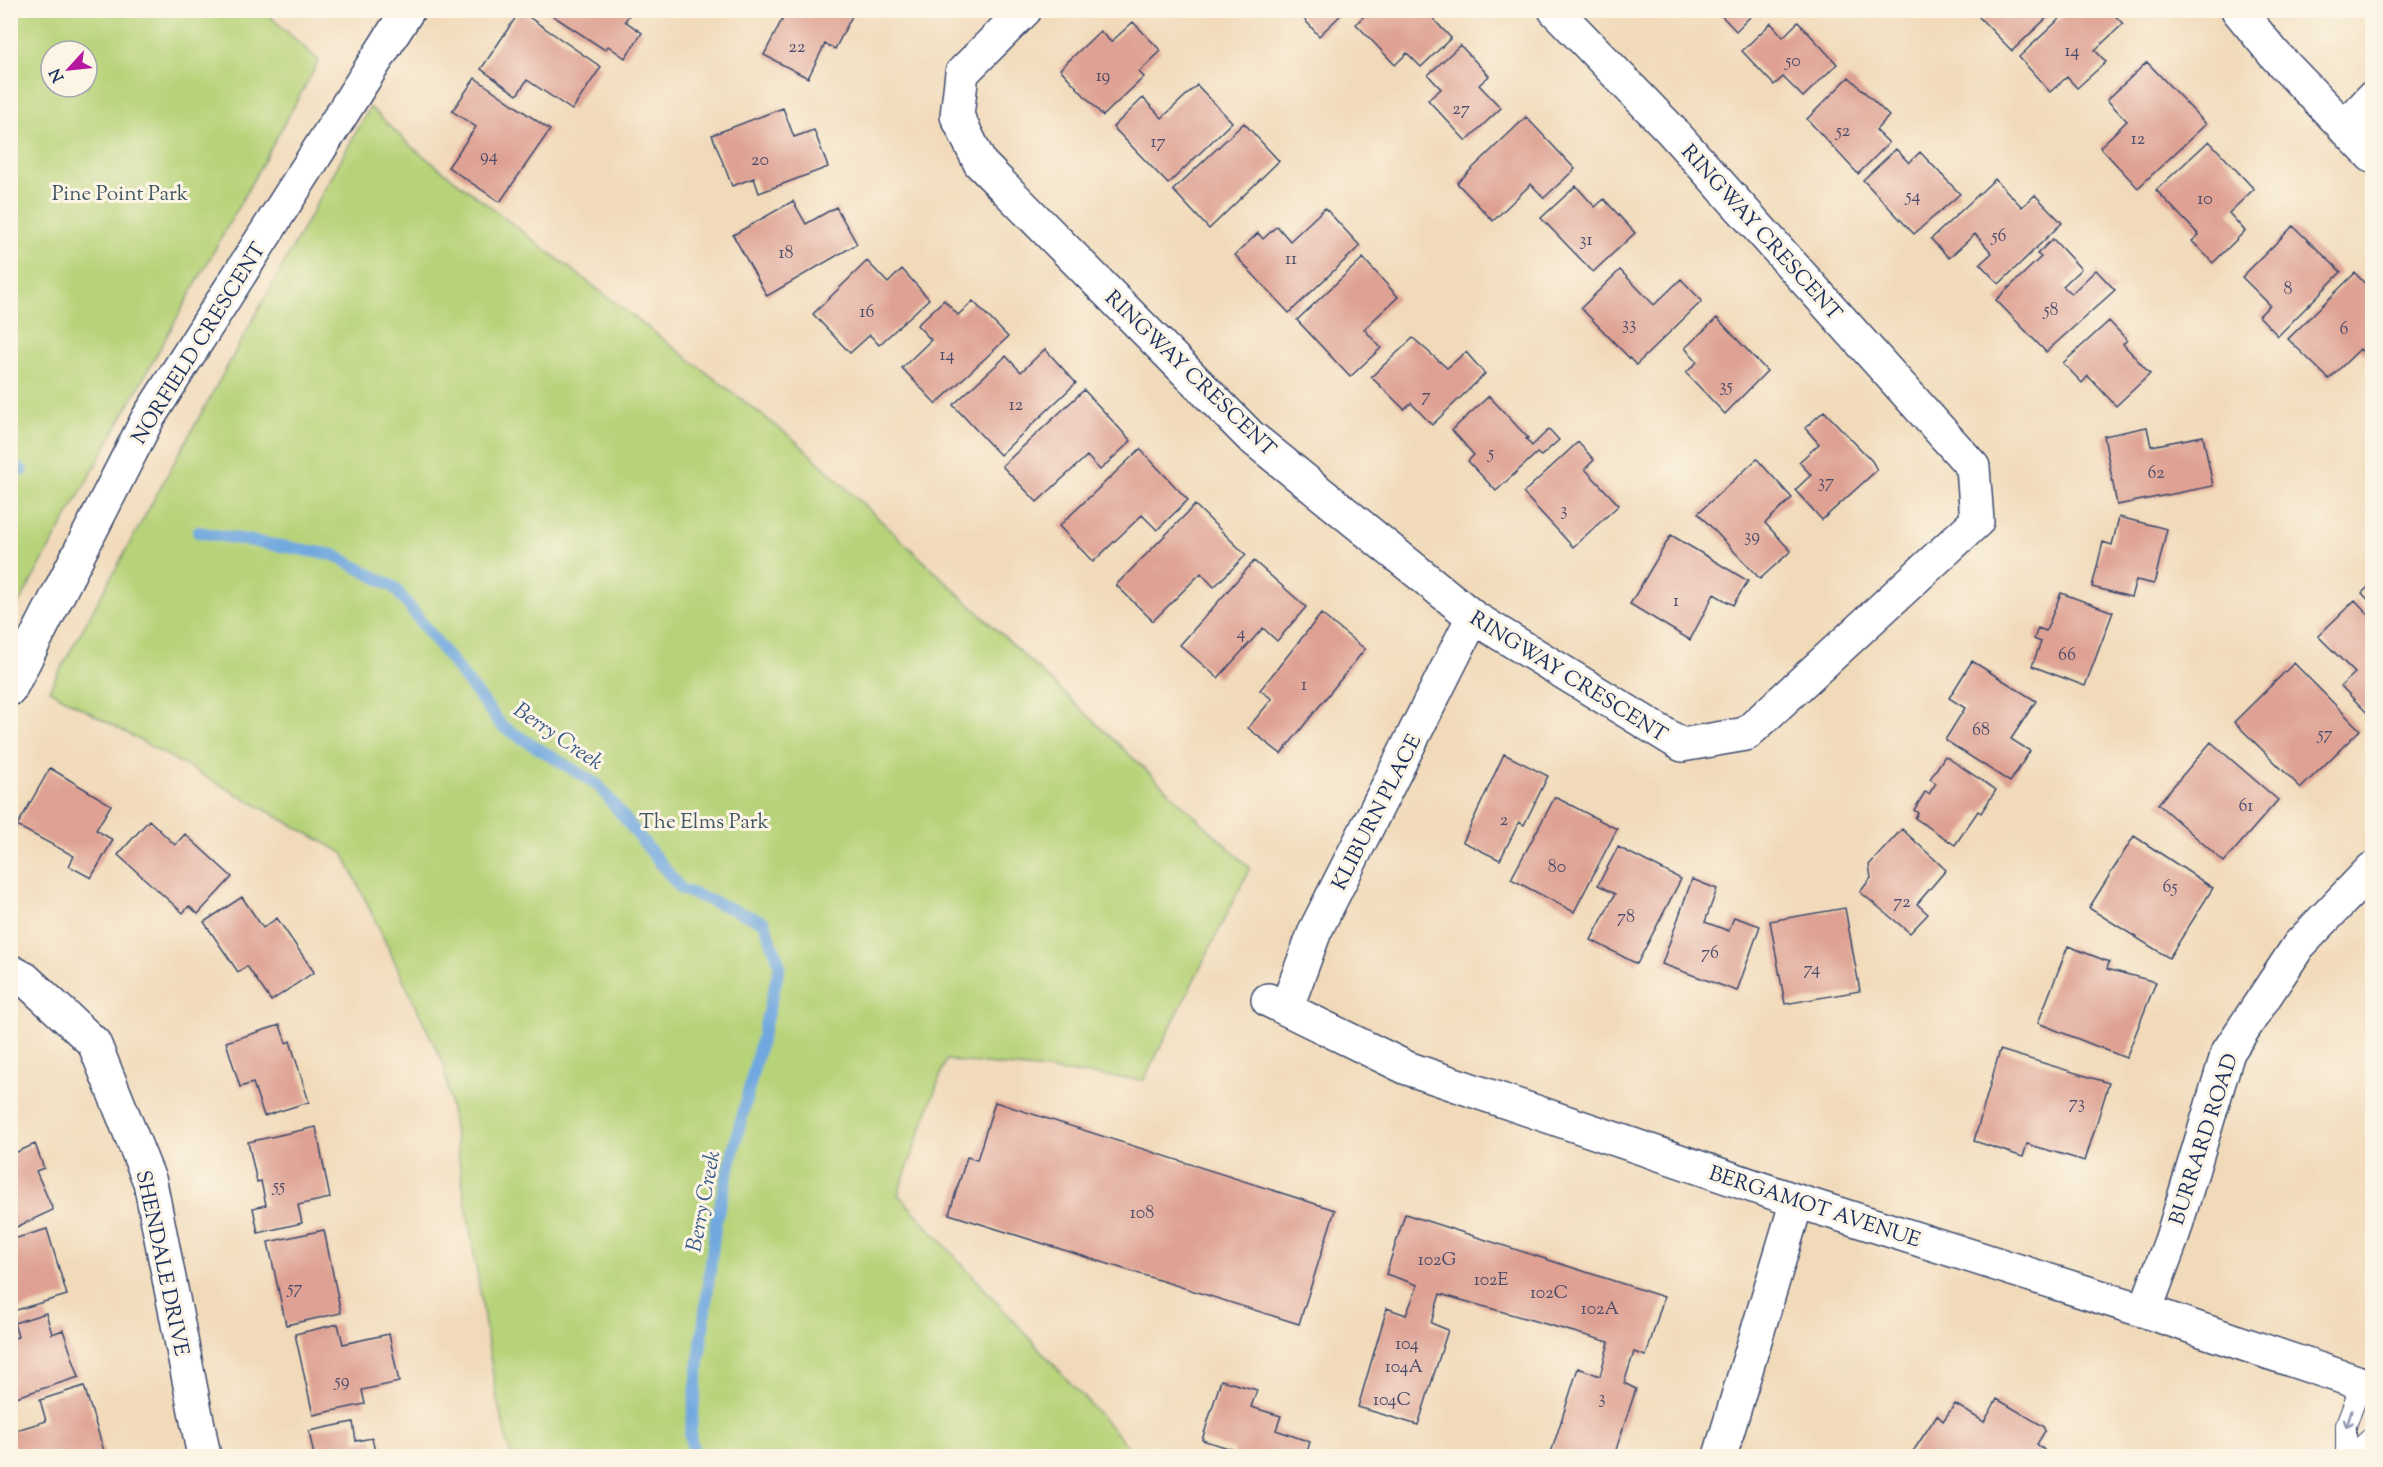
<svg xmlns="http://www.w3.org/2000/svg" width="2383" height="1467" font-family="'Sorts Mill Goudy',serif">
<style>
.green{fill:#b7d379;stroke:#69816c;stroke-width:1.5;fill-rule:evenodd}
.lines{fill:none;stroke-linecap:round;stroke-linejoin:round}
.stream{stroke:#6fa8df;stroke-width:12}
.building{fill:#dea193}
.service-casing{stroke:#3b496c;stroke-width:22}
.minor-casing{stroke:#3b496c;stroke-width:36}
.service{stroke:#fff;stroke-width:20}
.minor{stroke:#fff;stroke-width:33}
.oneway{stroke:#8d97ae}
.labels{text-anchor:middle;stroke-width:6;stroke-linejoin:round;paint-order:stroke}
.number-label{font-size:18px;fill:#4c4c6b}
.park-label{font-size:21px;fill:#425865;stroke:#fcf5e5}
.street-label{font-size:21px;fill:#1b2f5e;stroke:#fcf5e5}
.water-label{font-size:22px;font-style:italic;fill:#38598b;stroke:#fcf5e5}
</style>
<rect width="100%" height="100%" fill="#fcf5e5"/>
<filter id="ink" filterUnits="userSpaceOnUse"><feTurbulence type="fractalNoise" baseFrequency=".0167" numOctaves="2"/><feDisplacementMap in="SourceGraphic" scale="12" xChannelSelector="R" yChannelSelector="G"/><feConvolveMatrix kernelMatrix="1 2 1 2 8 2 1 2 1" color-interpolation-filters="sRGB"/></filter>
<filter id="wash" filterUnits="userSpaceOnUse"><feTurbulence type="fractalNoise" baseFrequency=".008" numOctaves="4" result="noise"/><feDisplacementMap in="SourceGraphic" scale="24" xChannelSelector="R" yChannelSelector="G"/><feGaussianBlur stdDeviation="1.35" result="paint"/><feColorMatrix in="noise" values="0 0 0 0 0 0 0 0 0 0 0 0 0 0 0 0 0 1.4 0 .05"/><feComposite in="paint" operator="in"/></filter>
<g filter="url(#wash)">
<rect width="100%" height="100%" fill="#f1daba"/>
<path class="green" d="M 11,10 L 264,11 L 319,61 L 11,618 ZM 51,51 L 87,51 L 87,87 L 51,87 Z
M 370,107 L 413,148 L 796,441 L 1250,868 L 1144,1080 L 946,1060 L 898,1194 L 1137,1456 L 511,1456 L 497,1400 L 444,1065 L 343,853 L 49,690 Z"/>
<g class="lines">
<path class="stream" d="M 10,464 L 22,470
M 198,532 L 334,555 L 394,587 L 502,726 L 598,785 L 681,889 L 764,922 L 780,965 L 716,1220 L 690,1436 L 695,1456"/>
</g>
<g id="blocks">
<path class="building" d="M 544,10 L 632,10 L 625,21 L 642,33 L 625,58 L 608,46 L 605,50 Z
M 787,10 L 855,10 L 835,49 L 825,44 L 808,78 L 764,55 Z
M 1296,10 L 1346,10 L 1319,36 Z
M 1370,10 L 1425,10 L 1451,38 L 1421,67 L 1407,53 L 1395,65 L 1356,24 Z
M 1716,10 L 1757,10 L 1736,31 Z
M 1986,10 L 2055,10 L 2012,51 L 1979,17 Z
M 2069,10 L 2110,10 L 2123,24 L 2095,50 L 2106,62 L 2077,88 L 2067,77 L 2050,92 L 2019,57 Z
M 520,11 L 601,67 L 572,110 L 527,80 L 517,95 L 481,69 Z
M 1133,22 L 1161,51 L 1139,72 L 1144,77 L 1103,116 L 1060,69 L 1100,31 L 1111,42 Z
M 1798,22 L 1837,64 L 1803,97 L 1783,77 L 1774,85 L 1742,51 L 1771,23 L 1783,37 Z
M 1460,45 L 1489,76 L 1479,85 L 1501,108 L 1466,141 L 1428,100 L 1441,89 L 1428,75 Z
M 2147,62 L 2206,124 L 2138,188 L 2100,147 L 2127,121 L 2107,100 Z
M 1849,77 L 1889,116 L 1876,130 L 1889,143 L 1858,174 L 1807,119 Z
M 475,78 L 550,130 L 500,202 L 448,167 L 476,127 L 452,111 Z
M 1197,85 L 1232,122 L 1168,184 L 1113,127 L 1143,98 L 1162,118 Z
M 783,108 L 794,137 L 814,130 L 828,167 L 759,193 L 754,178 L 732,186 L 712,135 Z
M 1526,117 L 1575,169 L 1544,198 L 1531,184 L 1493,221 L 1457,183 Z
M 1244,123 L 1279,161 L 1209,229 L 1173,190 Z
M 2209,141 L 2254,189 L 2229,213 L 2245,231 L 2213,263 L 2192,241 L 2199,235 L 2156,190 Z
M 1896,149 L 1909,163 L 1920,152 L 1960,194 L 1914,234 L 1863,180 Z
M 1995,179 L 2022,207 L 2035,195 L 2062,223 L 1999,284 L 1980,264 L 1992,253 L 1975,234 L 1949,258 L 1931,239 Z
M 1576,186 L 1595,207 L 1604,199 L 1635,233 L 1593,272 L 1541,218 Z
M 793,201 L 806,224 L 836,207 L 857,244 L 767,296 L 733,235 Z
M 1325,208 L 1360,246 L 1289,313 L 1235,255 L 1258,233 L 1263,239 L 1277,226 L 1290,241 Z
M 2293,226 L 2341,272 L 2278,336 L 2259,316 L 2270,305 L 2242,277 Z
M 2053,239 L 2081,269 L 2063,286 L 2071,294 L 2096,270 L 2115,290 L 2046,352 L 1996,300 L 2041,257 L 2037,254 Z
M 1363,258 L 1398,297 L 1364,329 L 1381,348 L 1350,377 L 1297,320 Z
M 867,261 L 888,283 L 902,269 L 929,299 L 879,345 L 870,335 L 850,353 L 813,314 Z
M 1620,270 L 1654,305 L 1681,279 L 1702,301 L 1636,365 L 1581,308 Z
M 2355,273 L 2372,291 L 2372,358 L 2371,360 L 2360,349 L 2329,379 L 2288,339 Z
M 944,300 L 958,315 L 973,301 L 1008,337 L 936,404 L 902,368 L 931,340 L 917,325 Z
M 1717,318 L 1767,371 L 1725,414 L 1686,373 L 1697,362 L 1685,348 Z
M 2109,321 L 2127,340 L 2123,344 L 2150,374 L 2116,406 L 2088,376 L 2082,383 L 2063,363 Z
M 1413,338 L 1447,368 L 1466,352 L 1485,374 L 1432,425 L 1411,403 L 1404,409 L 1371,377 Z
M 1045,349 L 1076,383 L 1000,455 L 953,405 L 1006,356 L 1021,372 Z
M 1084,390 L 1131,441 L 1100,470 L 1087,456 L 1037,502 L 1002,466 Z
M 1489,396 L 1528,438 L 1526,439 L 1532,446 L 1549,429 L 1559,440 L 1541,456 L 1537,453 L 1496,491 L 1468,461 L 1474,455 L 1452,430 Z
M 1824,411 L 1872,461 L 1877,470 L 1822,520 L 1795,490 L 1811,475 L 1799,462 L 1819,444 L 1805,428 Z
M 2147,427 L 2151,446 L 2203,436 L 2213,486 L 2117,505 L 2104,436 Z
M 1578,442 L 1594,460 L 1585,469 L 1619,505 L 1573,547 L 1523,493 Z
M 1140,449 L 1188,500 L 1157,530 L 1142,515 L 1093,562 L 1059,526 Z
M 1757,459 L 1792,498 L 1765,523 L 1791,551 L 1760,579 L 1698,513 Z
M 1195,505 L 1246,555 L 1214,587 L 1201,573 L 1153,621 L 1116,585 Z
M 2119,517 L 2167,529 L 2154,584 L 2136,580 L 2131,597 L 2092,587 L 2103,542 L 2112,545 Z
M 1671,535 L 1748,581 L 1733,605 L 1714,594 L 1690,640 L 1630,604 Z
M 1254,561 L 1306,607 L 1277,641 L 1263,628 L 1218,678 L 1180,645 Z
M 2372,583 L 2372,604 L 2362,593 Z
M 2061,593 L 2113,612 L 2085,686 L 2032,666 L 2041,642 L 2034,639 L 2038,628 L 2046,631 Z
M 2355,600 L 2372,618 L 2372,718 L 2341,686 L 2355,673 L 2318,636 Z
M 1321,614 L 1365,649 L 1281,754 L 1248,728 L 1272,699 L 1260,690 Z
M 1972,661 L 2036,701 L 2011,739 L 2030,751 L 2010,782 L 1945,740 L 1965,708 L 1949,698 Z
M 2294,663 L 2360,730 L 2301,788 L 2234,722 Z
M 2211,742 L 2278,800 L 2224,862 L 2158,804 Z
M 1504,754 L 1548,776 L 1524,825 L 1519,822 L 1500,860 L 1463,842 Z
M 1945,756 L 1996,790 L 1981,813 L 1978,811 L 1955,845 L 1915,818 L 1918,813 L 1914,810 L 1925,792 L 1929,794 L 1936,783 L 1930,779 Z
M 50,768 L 111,805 L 96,830 L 113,840 L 91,878 L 69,866 L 74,856 L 17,826 Z
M 1555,797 L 1617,829 L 1574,912 L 1511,879 Z
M 149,820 L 175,845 L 185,834 L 232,877 L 198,914 L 189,906 L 183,913 L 118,855 Z
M 1902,829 L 1946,870 L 1917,904 L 1928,914 L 1910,933 L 1860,892 L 1871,878 L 1869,865 Z
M 2134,836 L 2213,888 L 2169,958 L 2089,908 Z
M 1618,847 L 1681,879 L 1637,964 L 1591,940 L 1615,894 L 1598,885 Z
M 1692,879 L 1717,889 L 1705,922 L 1729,931 L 1734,917 L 1760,926 L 1737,991 L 1662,964 Z
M 242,897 L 263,928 L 277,918 L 314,972 L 271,1001 L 247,966 L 238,972 L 204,922 Z
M 1845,908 L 1860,991 L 1785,1004 L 1770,921 Z
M 2068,946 L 2109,962 L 2107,969 L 2156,982 L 2126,1058 L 2038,1023 Z
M 280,1025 L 286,1043 L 290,1041 L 309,1102 L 264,1116 L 253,1083 L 240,1087 L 226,1042 Z
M 2000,1050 L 2109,1083 L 2085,1161 L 2027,1144 L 2023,1157 L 1974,1141 Z
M 995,1102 L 1335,1210 L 1299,1324 L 949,1214 L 967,1157 L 977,1160 Z
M 316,1127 L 330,1198 L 298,1205 L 302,1223 L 258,1233 L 253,1208 L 266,1205 L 261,1181 L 257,1182 L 248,1142 Z
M 35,1144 L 44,1168 L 36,1171 L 53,1210 L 10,1230 L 10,1155 Z
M 1405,1214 L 1664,1297 L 1646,1356 L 1634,1352 L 1624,1383 L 1636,1389 L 1614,1456 L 1550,1456 L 1578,1368 L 1600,1376 L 1609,1342 L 1440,1294 L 1431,1323 L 1448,1330 L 1418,1425 L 1358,1407 L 1387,1308 L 1406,1315 L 1418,1285 L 1386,1274 Z
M 47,1229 L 67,1295 L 10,1312 L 10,1240 Z
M 324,1230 L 341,1313 L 286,1325 L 268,1242 Z
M 46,1313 L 52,1334 L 63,1330 L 79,1377 L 10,1399 L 10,1339 L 18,1337 L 14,1323 Z
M 338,1324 L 343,1344 L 389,1334 L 399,1382 L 362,1390 L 365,1404 L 313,1415 L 295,1334 Z
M 1221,1380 L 1257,1390 L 1251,1407 L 1281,1416 L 1276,1430 L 1310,1442 L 1306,1456 L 1233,1456 L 1235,1450 L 1202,1440 Z
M 84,1386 L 105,1454 L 96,1456 L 10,1456 L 10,1432 L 46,1421 L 40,1400 Z
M 1997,1399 L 2043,1426 L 2045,1431 L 2037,1444 L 2044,1450 L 2040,1456 L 1910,1456 L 1937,1415 L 1943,1421 L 1955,1404 L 1984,1422 Z
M 353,1422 L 356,1441 L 372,1438 L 376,1456 L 314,1456 L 309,1431 Z"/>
</g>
</g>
<g filter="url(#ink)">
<use href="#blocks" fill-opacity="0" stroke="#3b496c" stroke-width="1.5"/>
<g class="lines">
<g class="service-casing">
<path id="service" d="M 2346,1456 L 2346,1425 L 2362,1383
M 2351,1456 L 2372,1437"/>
</g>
<g class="minor-casing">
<path id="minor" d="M 1025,10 L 962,73 L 957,116 L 980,163 L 1250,436 L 1473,617 L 1682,745 L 1746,734 L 1977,521 L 1973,467 L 1670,129 L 1555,10
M 2238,10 L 2274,54 L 2372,156
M 2344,128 L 2372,98
M 10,689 L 148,418 L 408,10
M 10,971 L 25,979 L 94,1043 L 150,1182 L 204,1456
M 1268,1000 L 1407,1068 L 1797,1201 L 2145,1311 L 2372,1387
M 1286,1009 L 1315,931 L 1473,617
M 2145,1311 L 2172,1238 L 2228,1052 L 2299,945 L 2372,869
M 1720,1456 L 1797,1201"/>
</g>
<use href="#service" class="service"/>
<use href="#minor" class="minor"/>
</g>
<defs><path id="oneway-shaft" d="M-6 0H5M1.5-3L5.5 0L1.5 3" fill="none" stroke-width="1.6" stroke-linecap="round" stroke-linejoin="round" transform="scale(1.5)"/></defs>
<use class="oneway" href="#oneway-shaft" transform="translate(2349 1419) rotate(107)"/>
</g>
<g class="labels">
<g class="number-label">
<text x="797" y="52">22</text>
<text x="2072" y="56">14</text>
<text x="1793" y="66">50</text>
<text x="1103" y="81">19</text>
<text x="1461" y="114">27</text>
<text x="1843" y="136">52</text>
<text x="2138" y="144">12</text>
<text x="1158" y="147">17</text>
<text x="489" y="161">94</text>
<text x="760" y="165">20</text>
<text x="1913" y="201">54</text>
<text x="2205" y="204">10</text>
<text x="1999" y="241">56</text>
<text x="1586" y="245">31</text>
<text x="786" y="258">18</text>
<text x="1291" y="264">11</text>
<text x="2288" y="294">8</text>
<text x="2051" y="315">58</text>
<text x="867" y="317">16</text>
<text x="1629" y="329">33</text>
<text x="2344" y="334">6</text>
<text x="947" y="360">14</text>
<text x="1726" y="391">35</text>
<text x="1426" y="401">7</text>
<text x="1016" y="410">12</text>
<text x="1491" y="458">5</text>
<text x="2156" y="478">62</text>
<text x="1826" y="487">37</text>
<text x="1564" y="515">3</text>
<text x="1752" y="541">39</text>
<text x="1676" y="606">1</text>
<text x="1241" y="638">4</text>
<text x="2067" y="660">66</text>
<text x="1304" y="690">1</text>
<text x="1981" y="735">68</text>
<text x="2325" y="739">57</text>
<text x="2246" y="811">61</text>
<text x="1504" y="825">2</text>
<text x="1557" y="872">80</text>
<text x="2170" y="892">65</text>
<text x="1902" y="907">72</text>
<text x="1626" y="922">78</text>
<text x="1710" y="958">76</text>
<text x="1812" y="974">74</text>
<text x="2077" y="1108">73</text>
<text x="279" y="1191">55</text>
<text x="1142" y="1218">108</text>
<text x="1437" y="1265">102G</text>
<text x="1491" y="1285">102E</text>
<text x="295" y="1293">57</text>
<text x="1549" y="1298">102C</text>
<text x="1600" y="1314">102A</text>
<text x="1407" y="1349">104</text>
<text x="1404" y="1372">104A</text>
<text x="342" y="1386">59</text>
<text x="1602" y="1403">3</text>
<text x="1392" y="1405">104C</text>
</g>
<g class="park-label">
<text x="120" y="200">Pine Point Park</text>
<text x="704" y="828">The Elms Park</text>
</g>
<g class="street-label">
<text transform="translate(1762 232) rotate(48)" y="7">RINGWAY CRESCENT</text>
<text transform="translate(198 343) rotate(-58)" y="7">NORFIELD CRESCENT</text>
<text transform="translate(1191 373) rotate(44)" y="7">RINGWAY CRESCENT</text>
<text transform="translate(1569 676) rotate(32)" y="7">RINGWAY CRESCENT</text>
<text transform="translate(1376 812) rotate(-63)" y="7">KLIBURN PLACE</text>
<text transform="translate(2203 1139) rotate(-72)" y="7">BURRARD ROAD</text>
<text transform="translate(1815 1206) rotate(18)" y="7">BERGAMOT AVENUE</text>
<text transform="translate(163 1263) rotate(78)" y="7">SHENDALE DRIVE</text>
</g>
<g class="water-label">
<text transform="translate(559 735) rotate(34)" y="8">Berry Creek</text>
<text transform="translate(702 1201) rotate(-79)" y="8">Berry Creek</text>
</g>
</g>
<rect width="2383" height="1467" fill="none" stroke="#fcf5e5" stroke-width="36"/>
<g transform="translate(69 69) rotate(243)"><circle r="28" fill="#fcf5e5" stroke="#a2a6af" stroke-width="1.5"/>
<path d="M0-4.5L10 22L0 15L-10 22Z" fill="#b5179e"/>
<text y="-9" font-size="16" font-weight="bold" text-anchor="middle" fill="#1b2f5e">N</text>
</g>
</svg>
